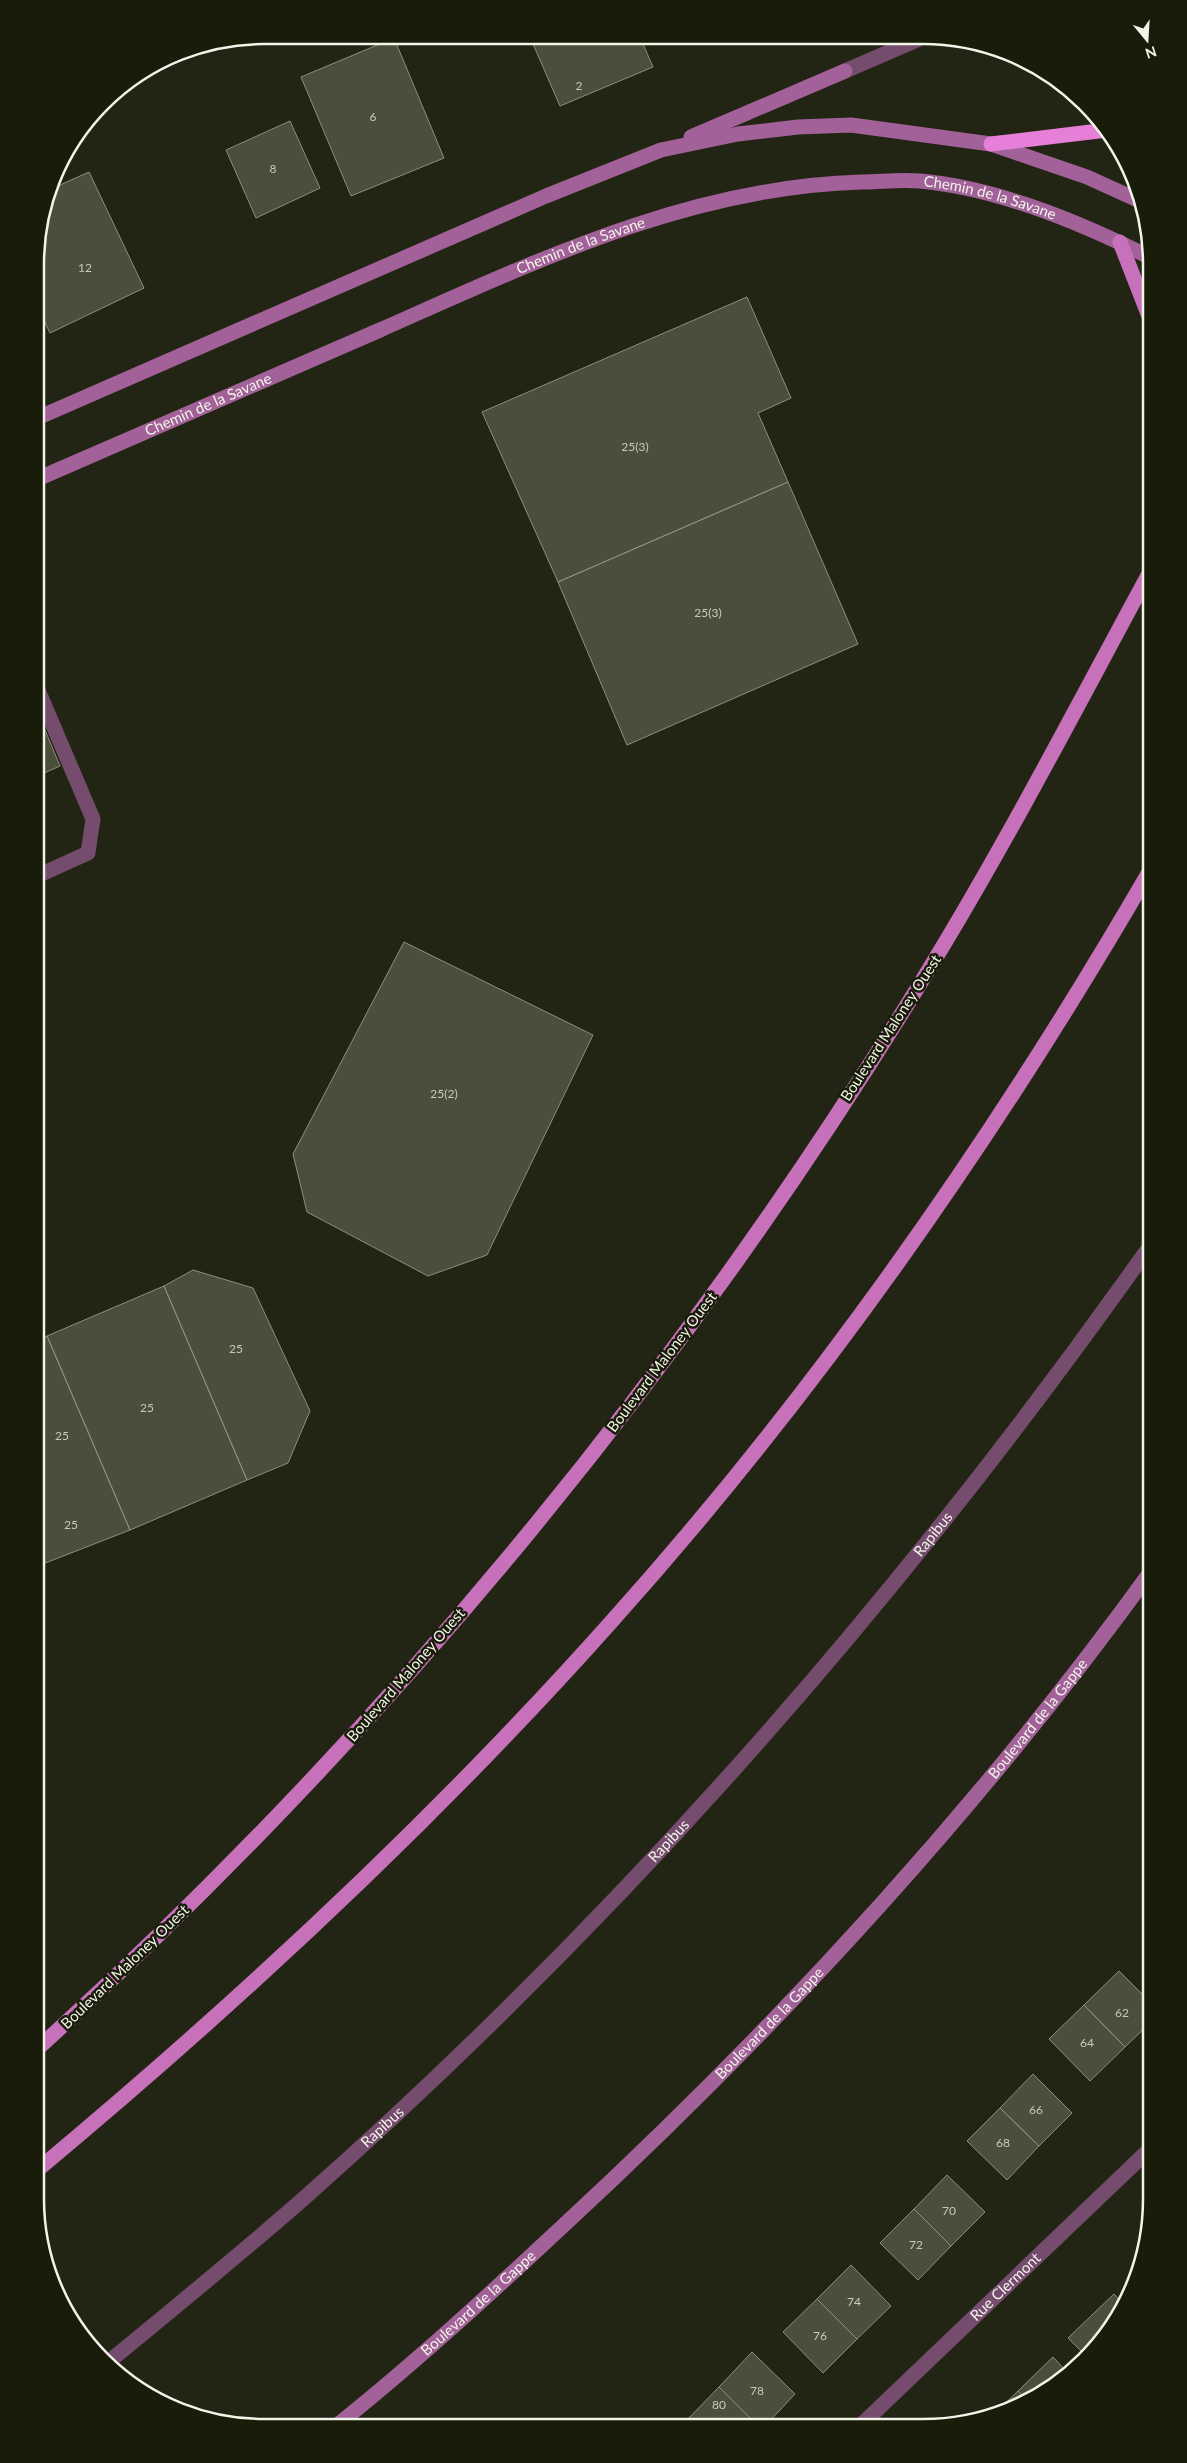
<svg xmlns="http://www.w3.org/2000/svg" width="1187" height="2463" font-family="Lato,sans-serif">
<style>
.building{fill:#4a4e3a;stroke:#8c907a}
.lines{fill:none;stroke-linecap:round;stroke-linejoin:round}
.lane{stroke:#754c6e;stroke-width:15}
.street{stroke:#754c6e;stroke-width:15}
.secondary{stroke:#a26199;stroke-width:15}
.primary{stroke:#c671ba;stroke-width:15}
.highway{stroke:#e67fd7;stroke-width:15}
.labels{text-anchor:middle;stroke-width:5;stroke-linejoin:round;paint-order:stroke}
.number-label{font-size:12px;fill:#c7cabc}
.street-label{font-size:15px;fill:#f1f4e8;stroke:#1a1c0a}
.rim{fill:none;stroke:#f1f4e8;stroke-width:2.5}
</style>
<rect width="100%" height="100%" fill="#232514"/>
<path class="building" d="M 530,37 L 640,37 L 653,67 L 560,106 Z
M 394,38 L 444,158 L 351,196 L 301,77 Z
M 290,121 L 320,188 L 256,218 L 226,150 Z
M 89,172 L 144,288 L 50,333 L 35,302 L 36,248 L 51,189 Z
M 747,297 L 791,398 L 758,413 L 788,482 L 558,582 L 482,412 Z
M 788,482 L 858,644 L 627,745 L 558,582 Z
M 35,706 L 60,766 L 35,777 Z
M 404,942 L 593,1035 L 487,1255 L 428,1276 L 307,1212 L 293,1154 Z
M 193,1270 L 253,1288 L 310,1411 L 288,1463 L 247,1480 L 164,1286 Z
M 164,1286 L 247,1480 L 130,1530 L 47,1336 Z
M 47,1336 L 130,1530 L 35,1567 L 35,1341 Z
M 1119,1971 L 1152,2004 L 1152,2021 L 1125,2047 L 1084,2005 Z
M 1084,2005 L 1125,2047 L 1090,2081 L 1049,2039 Z
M 1033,2074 L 1072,2113 L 1039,2146 L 1000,2108 Z
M 1000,2108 L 1039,2146 L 1007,2180 L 967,2141 Z
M 947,2175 L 985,2212 L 951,2246 L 914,2209 Z
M 914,2209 L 951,2246 L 918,2280 L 880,2243 Z
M 851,2265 L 891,2306 L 857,2339 L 817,2299 Z
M 1114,2294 L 1124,2305 L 1105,2339 L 1086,2356 L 1068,2338 Z
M 817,2299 L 857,2339 L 823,2373 L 783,2332 Z
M 752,2352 L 795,2394 L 763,2428 L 760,2428 L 719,2387 Z
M 1053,2357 L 1068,2373 L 1051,2389 L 1028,2401 L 1018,2391 Z
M 719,2387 L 760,2428 L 690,2427 L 685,2422 Z
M 1018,2391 L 1028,2401 L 991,2417 Z"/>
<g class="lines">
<g class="lane">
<path d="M 35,877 L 88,853 L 93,819 L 35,683"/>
<path id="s1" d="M 106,2364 C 172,2310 238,2256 302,2200 C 622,1917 906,1592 1152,1243"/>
</g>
<g class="street">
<path d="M 845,71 L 919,39"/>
<path id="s2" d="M 858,2428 L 1152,2147"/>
</g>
<g class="secondary">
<path d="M 691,137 L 845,71"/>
<path d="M 35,419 L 546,196 L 661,150 L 738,134 L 798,127 L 851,125 L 991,144 L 1087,177 L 1142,202"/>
<path id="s3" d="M 35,480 C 150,430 265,380 380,330 C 534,262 689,187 861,182 C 880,182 901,179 920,181 C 997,188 1082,223 1151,258"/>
<path id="s4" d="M 336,2426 C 415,2363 490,2294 564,2225 C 780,2025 979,1809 1152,1570"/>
</g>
<path class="primary" d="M 1120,242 L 1152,324
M 35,2051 C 389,1730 697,1356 943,946 C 1017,823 1083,695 1152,568
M 35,2172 C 239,2002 435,1820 612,1621 C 819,1390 997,1135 1152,867"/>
<path class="highway" d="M 991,144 L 1107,130"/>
</g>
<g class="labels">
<g class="number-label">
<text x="579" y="90">2</text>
<text x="373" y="121">6</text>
<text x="273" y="173">8</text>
<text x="85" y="272">12</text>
<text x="635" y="451">25(3)</text>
<text x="708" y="617">25(3)</text>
<text x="444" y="1098">25(2)</text>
<text x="236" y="1353">25</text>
<text x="147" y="1412">25</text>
<text x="62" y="1440">25</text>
<text x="71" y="1529">25</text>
<text x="1122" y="2017">62</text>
<text x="1087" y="2047">64</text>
<text x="1036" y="2114">66</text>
<text x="1003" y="2147">68</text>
<text x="949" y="2215">70</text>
<text x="916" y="2249">72</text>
<text x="854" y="2306">74</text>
<text x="820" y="2340">76</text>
<text x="757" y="2395">78</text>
<text x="719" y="2409">80</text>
</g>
<g class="street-label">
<text dy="5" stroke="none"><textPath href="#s3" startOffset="1014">Chemin de la Savane</textPath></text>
<text dy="5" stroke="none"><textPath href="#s3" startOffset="594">Chemin de la Savane</textPath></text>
<text dy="5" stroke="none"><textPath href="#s3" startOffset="189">Chemin de la Savane</textPath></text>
<text transform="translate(891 1028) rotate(-57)" y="5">Boulevard Maloney Ouest</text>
<text transform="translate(662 1362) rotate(-53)" y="5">Boulevard Maloney Ouest</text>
<text dy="5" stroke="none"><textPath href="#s1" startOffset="1174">Rapibus</textPath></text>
<text transform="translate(406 1675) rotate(-49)" y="5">Boulevard Maloney Ouest</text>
<text dy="5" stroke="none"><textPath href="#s4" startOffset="998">Boulevard de la Gappe</textPath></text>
<text dy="5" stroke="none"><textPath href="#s1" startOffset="769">Rapibus</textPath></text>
<text transform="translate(125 1967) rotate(-44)" y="5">Boulevard Maloney Ouest</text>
<text dy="5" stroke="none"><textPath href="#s4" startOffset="592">Boulevard de la Gappe</textPath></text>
<text dy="5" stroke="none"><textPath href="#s1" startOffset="364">Rapibus</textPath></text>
<text dy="5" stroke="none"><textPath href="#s2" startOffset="204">Rue Clermont</textPath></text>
<text dy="5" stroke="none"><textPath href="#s4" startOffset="188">Boulevard de la Gappe</textPath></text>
</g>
</g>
<path d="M0 0H1187V2463H0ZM264 44H923A220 220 0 0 1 1143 264V2199A220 220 0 0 1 923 2419H264A220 220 0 0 1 44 2199V264A220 220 0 0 1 264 44Z" fill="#1a1c0a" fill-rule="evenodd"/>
<path class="rim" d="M264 44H923A220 220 0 0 1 1143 264V2199A220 220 0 0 1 923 2419H264A220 220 0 0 1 44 2199V264A220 220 0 0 1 264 44Z"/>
<g transform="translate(1147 40) rotate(162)" stroke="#1a1c0a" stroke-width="4" paint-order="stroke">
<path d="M0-4L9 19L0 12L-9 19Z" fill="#f1f4e8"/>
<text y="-8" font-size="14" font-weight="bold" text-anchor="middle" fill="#f1f4e8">N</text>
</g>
</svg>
